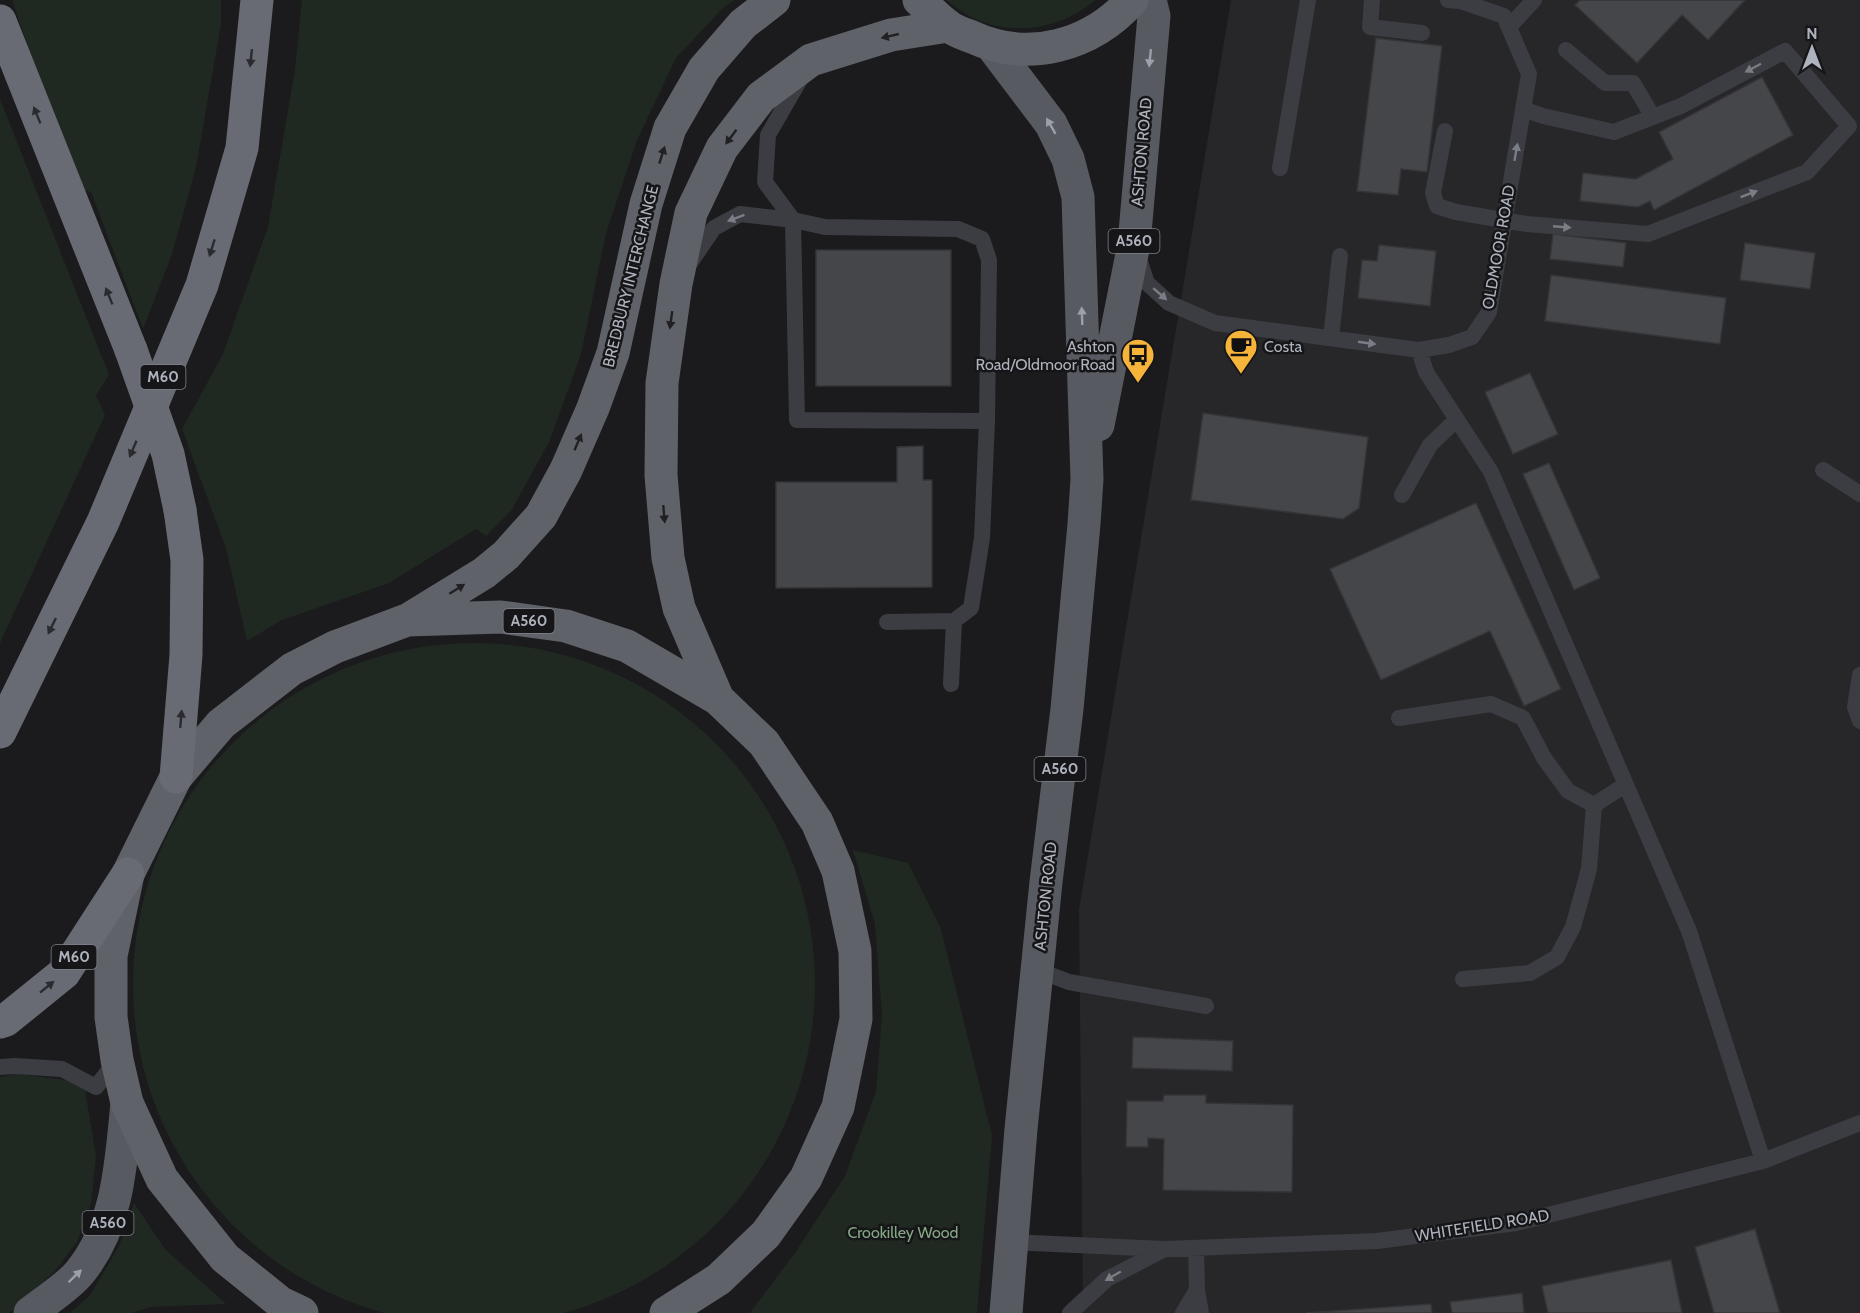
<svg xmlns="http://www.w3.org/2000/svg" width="1860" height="1313" font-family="Cabin,sans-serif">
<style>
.built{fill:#27272a}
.green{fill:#202921}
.building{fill:#45464a;stroke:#353539;stroke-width:1.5}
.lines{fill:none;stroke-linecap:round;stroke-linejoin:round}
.service{stroke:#3c3d42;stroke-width:16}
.primary{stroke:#585a61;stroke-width:33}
.trunk{stroke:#60626a;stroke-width:33}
.motorway{stroke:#686b73;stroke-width:33}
.motorway-bridge{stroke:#686b73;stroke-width:33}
.oneway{fill:#212124}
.oneway2{fill:#2a2b2f}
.oneway3{fill:#9ca0ab}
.oneway4{fill:#7a7d86}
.labels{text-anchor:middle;stroke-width:5;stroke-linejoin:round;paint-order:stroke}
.shield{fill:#161618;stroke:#80838c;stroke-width:1.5}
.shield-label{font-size:15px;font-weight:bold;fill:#adb2bd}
.street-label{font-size:16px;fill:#adb2bd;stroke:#161618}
.poi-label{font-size:16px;fill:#adb2bd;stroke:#161618;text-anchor:end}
.park-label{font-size:16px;fill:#84a886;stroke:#161618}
</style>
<rect width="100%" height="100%" fill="#1b1b1d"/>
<path class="built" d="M 1231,0 L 1860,0 L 1860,1313 L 1083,1313 L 1079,910 Z"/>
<path class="green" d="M 12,0 L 221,0 L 221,24 L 196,167 L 172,254 L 143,329 L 91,192 L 77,188 Z
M 302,0 L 734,0 L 723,8 L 676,58 L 637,140 L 606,233 L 581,354 L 549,442 L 511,511 L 486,536 L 476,529 L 389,583 L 282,620 L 247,641 L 226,548 L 182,429 L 223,354 L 268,227 L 295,70 Z
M 946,0 L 1095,0 C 1061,29 1014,37 973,18 C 964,14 955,6 946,0 Z
M 0,99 L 109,375 L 96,395 L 105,415 L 0,643 Z
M133 984a341 341 0 1 1 682 0a341 341 0 1 1-682 0Z
M 853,850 L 908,863 L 941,929 L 992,1136 L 977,1313 L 750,1313 L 795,1253 L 845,1176 L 876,1092 L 882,1015 L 875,924 Z
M 17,1074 L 66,1080 L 85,1090 L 96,1157 L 91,1204 L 77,1242 L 55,1271 L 15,1308 L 9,1313 L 0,1313 L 0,1077 Z
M 134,1203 L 165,1249 L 226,1304 L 150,1307 L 132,1313 L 70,1313 L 91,1294 L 120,1244 Z"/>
<path class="building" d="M 1580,0 L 1745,0 L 1708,40 L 1682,15 L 1637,63 L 1575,5 Z
M 1376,38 L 1442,46 L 1427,172 L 1401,169 L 1398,195 L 1357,191 Z
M 1762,77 L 1793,135 L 1654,210 L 1650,201 L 1638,207 L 1580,201 L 1583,173 L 1636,179 L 1673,159 L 1659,132 Z
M 1553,234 L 1626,243 L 1623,267 L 1550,259 Z
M 1745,243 L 1815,253 L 1810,289 L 1740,280 Z
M 1379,245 L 1436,251 L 1430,306 L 1358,298 L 1362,260 L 1377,261 Z
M 816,250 L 951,250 L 951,386 L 816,386 Z
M 1551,275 L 1726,298 L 1720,344 L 1545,321 Z
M 1530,373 L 1558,434 L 1513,454 L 1485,392 Z
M 1203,413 L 1368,437 L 1359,508 L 1343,519 L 1191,500 Z
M 923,446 L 923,480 L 932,480 L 932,587 L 776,588 L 776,482 L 897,482 L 897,447 Z
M 1549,463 L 1600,578 L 1574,590 L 1523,474 Z
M 1476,503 L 1561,689 L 1524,706 L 1490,631 L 1381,680 L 1330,569 Z
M 1133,1037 L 1233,1041 L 1232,1071 L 1132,1068 Z
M 1164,1095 L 1206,1095 L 1206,1103 L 1293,1105 L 1292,1192 L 1163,1190 L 1164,1139 L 1148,1138 L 1148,1147 L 1126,1147 L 1127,1101 L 1163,1101 Z
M 1755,1229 L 1780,1313 L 1714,1313 L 1695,1247 Z
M 1671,1260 L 1682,1313 L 1548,1313 L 1542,1286 Z
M 1522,1293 L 1524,1313 L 1452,1313 L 1450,1302 Z
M 1431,1304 L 1432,1313 L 1306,1313 Z"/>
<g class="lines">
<path class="service" d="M 1372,0 L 1370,27 L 1422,33
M 1509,27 L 1534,0
M 1566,50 L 1605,83 L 1633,83 L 1653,117
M 802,76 L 768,135 L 765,182 L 793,220 L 797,420 L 987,421
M 1445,131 L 1433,193 L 1437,206 L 1456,212 L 1527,224 L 1648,234 L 1807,172 L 1849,126 L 1785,51 L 1681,106 L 1614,132 L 1543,116 L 1523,109
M 1280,168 L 1308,0
M 1138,256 L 1147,283 L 1169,303 L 1215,323 L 1419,350 L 1449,345 L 1472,337 L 1489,312 L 1529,74 L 1504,16 L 1460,1 L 1448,0
M 688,266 L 714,228 L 740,214 L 793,220 L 825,227 L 958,229 L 982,239 L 989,260 L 987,421 L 982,538 L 971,608 L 954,621 L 887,622
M 1331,338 L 1340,256
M 1419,350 L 1426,372 L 1491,472 L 1689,931 L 1763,1161
M 1823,470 L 1860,494
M 1402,495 L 1430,445 L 1456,420
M 1860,675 L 1855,707 L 1860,721
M 951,684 L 954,621
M 1399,718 L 1491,704 L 1523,718 L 1544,758 L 1568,791 L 1594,805
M 1037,970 L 1069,982 L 1206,1006
M 1463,979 L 1530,973 L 1557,957 L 1573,927 L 1589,869 L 1594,805 L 1625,785
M 0,1067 L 15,1066 L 62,1069 L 96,1087 L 117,1060
M 1011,1242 L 1164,1249 L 1377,1241 L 1516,1223 L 1763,1161 L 1860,1123
M 1197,1290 L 1201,1313
M 1070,1313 L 1107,1279 L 1163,1250
M 1183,1313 L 1197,1290 L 1196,1248"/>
<path class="primary" d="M 992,46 L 1051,124 L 1068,159 L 1078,197 L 1087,479 L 1084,524 L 1067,709 L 1046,882 L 1021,1129 L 1006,1313
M 1098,425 L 1134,244 L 1154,16 L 1150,0
M 30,1313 C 45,1301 68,1287 80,1272 C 119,1224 121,1162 127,1103"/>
<path class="trunk" d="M 919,0 C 928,8 937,18 947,25 C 954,31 964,34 972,37 C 1028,63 1091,46 1132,0
M 409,619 L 484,573 L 506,555 L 541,516 L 566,470 L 593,408 L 613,353 L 646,204 L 670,128 L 704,69 L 743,24 L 774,0
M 718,699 L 679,608 L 668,558 L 661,475 L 662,383 L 676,284 L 691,213 L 722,148 L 761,97 L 811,60 L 891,35 L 948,26
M 302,1313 L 281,1303 L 225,1258 L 162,1179 L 127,1103 L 117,1060 L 111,1017 L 111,956 L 128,874 L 176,777 L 221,724 L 292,669 L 335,647 L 407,620 L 501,617 L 566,626 L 627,646 L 718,699 L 764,743 L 817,822 L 838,871 L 855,951 L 856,1019 L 838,1107 L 806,1178 L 766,1234 L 719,1279 L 666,1313"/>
<path class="motorway" d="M 0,21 L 131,350
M 0,732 L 103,522 L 202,285 L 242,148 L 257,0
M 176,777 L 186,655 L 187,560 L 180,510
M 0,1022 L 6,1020 L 64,973 L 128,874"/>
<path class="motorway-bridge" d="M 131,350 L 168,454 L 180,510"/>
</g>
<defs><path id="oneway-solid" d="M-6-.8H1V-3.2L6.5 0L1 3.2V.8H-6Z" transform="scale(1.5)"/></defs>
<g class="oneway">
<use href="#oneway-solid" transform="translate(890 36) rotate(167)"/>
<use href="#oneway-solid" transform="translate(731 137) rotate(127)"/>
<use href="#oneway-solid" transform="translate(662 155) rotate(-72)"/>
<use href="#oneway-solid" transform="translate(671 320) rotate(98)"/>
<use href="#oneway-solid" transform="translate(578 442) rotate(-67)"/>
<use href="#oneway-solid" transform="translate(664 514) rotate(85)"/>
<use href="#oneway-solid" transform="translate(457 589) rotate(-32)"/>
</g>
<g class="oneway2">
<use href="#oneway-solid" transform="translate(251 58) rotate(96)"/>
<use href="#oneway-solid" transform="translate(37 115) rotate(-112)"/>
<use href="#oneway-solid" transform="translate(212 248) rotate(107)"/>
<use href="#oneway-solid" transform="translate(109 296) rotate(-112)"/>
<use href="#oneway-solid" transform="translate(133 449) rotate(113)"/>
<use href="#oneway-solid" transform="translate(52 626) rotate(116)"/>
<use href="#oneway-solid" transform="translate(181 719) rotate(-85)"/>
<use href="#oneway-solid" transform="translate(47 987) rotate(-39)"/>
</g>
<g class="oneway3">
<use href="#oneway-solid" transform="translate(1150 58) rotate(96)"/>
<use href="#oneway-solid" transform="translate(1051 126) rotate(-120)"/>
<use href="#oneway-solid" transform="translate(1082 316) rotate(-92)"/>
<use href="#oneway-solid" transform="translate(75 1276) rotate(-44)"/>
</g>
<g class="oneway4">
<use href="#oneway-solid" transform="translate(1753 68) rotate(152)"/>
<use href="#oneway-solid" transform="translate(1516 152) rotate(-80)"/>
<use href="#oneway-solid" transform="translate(1749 194) rotate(-21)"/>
<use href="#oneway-solid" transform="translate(736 218) rotate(159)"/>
<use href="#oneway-solid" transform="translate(1562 227) rotate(5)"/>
<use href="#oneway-solid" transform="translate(1160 294) rotate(41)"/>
<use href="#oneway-solid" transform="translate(1367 343) rotate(8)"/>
<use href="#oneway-solid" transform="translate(1113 1276) rotate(150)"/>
</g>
<defs>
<g id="cafe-pin" transform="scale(1.725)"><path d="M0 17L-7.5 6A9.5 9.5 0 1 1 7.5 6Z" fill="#f6b43a" stroke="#161618"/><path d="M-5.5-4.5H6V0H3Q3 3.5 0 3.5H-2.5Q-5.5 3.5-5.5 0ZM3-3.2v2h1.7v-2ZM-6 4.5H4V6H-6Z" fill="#111"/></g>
<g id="bus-pin" transform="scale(1.725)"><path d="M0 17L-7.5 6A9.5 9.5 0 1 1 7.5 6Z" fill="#f6b43a" stroke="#161618"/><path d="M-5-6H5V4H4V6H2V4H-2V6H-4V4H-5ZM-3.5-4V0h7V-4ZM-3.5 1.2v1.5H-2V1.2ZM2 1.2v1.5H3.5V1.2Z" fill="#111"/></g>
</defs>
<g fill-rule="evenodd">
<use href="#cafe-pin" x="1241" y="346"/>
<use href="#bus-pin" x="1138" y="355"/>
</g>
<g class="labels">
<g class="shield">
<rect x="1108.5" y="229" width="51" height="24" rx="4.5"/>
<rect x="140.5" y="365" width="45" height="24" rx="4.5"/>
<rect x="503.5" y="609" width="51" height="24" rx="4.5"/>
<rect x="1034.5" y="757" width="51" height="24" rx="4.5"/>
<rect x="51.5" y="945" width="45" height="24" rx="4.5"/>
<rect x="82.5" y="1211" width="51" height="24" rx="4.5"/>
</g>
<g class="shield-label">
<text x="1134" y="246">A560</text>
<text x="163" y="382">M60</text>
<text x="529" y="626">A560</text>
<text x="1060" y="774">A560</text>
<text x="74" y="962">M60</text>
<text x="108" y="1228">A560</text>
</g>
<g class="street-label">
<text transform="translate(1141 152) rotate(-85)" y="6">ASHTON ROAD</text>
<text transform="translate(1498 247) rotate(-80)" y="6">OLDMOOR ROAD</text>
<text transform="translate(630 276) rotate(-76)" y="6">BREDBURY INTERCHANGE</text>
<text transform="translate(1045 896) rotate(-84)" y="6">ASHTON ROAD</text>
<text transform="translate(1482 1225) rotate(-9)" y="6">WHITEFIELD ROAD</text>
</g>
<g class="poi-label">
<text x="1115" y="352">Ashton<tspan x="1115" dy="18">Road/Oldmoor Road</tspan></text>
<text x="1264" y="352" text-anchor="start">Costa</text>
</g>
<g class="park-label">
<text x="903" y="1238">Crookilley Wood</text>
</g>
</g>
<g transform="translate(1812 48)" stroke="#161618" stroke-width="4.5" paint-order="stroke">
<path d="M0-4.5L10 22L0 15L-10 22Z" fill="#adb2bd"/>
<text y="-9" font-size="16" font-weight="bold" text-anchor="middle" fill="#adb2bd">N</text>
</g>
</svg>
